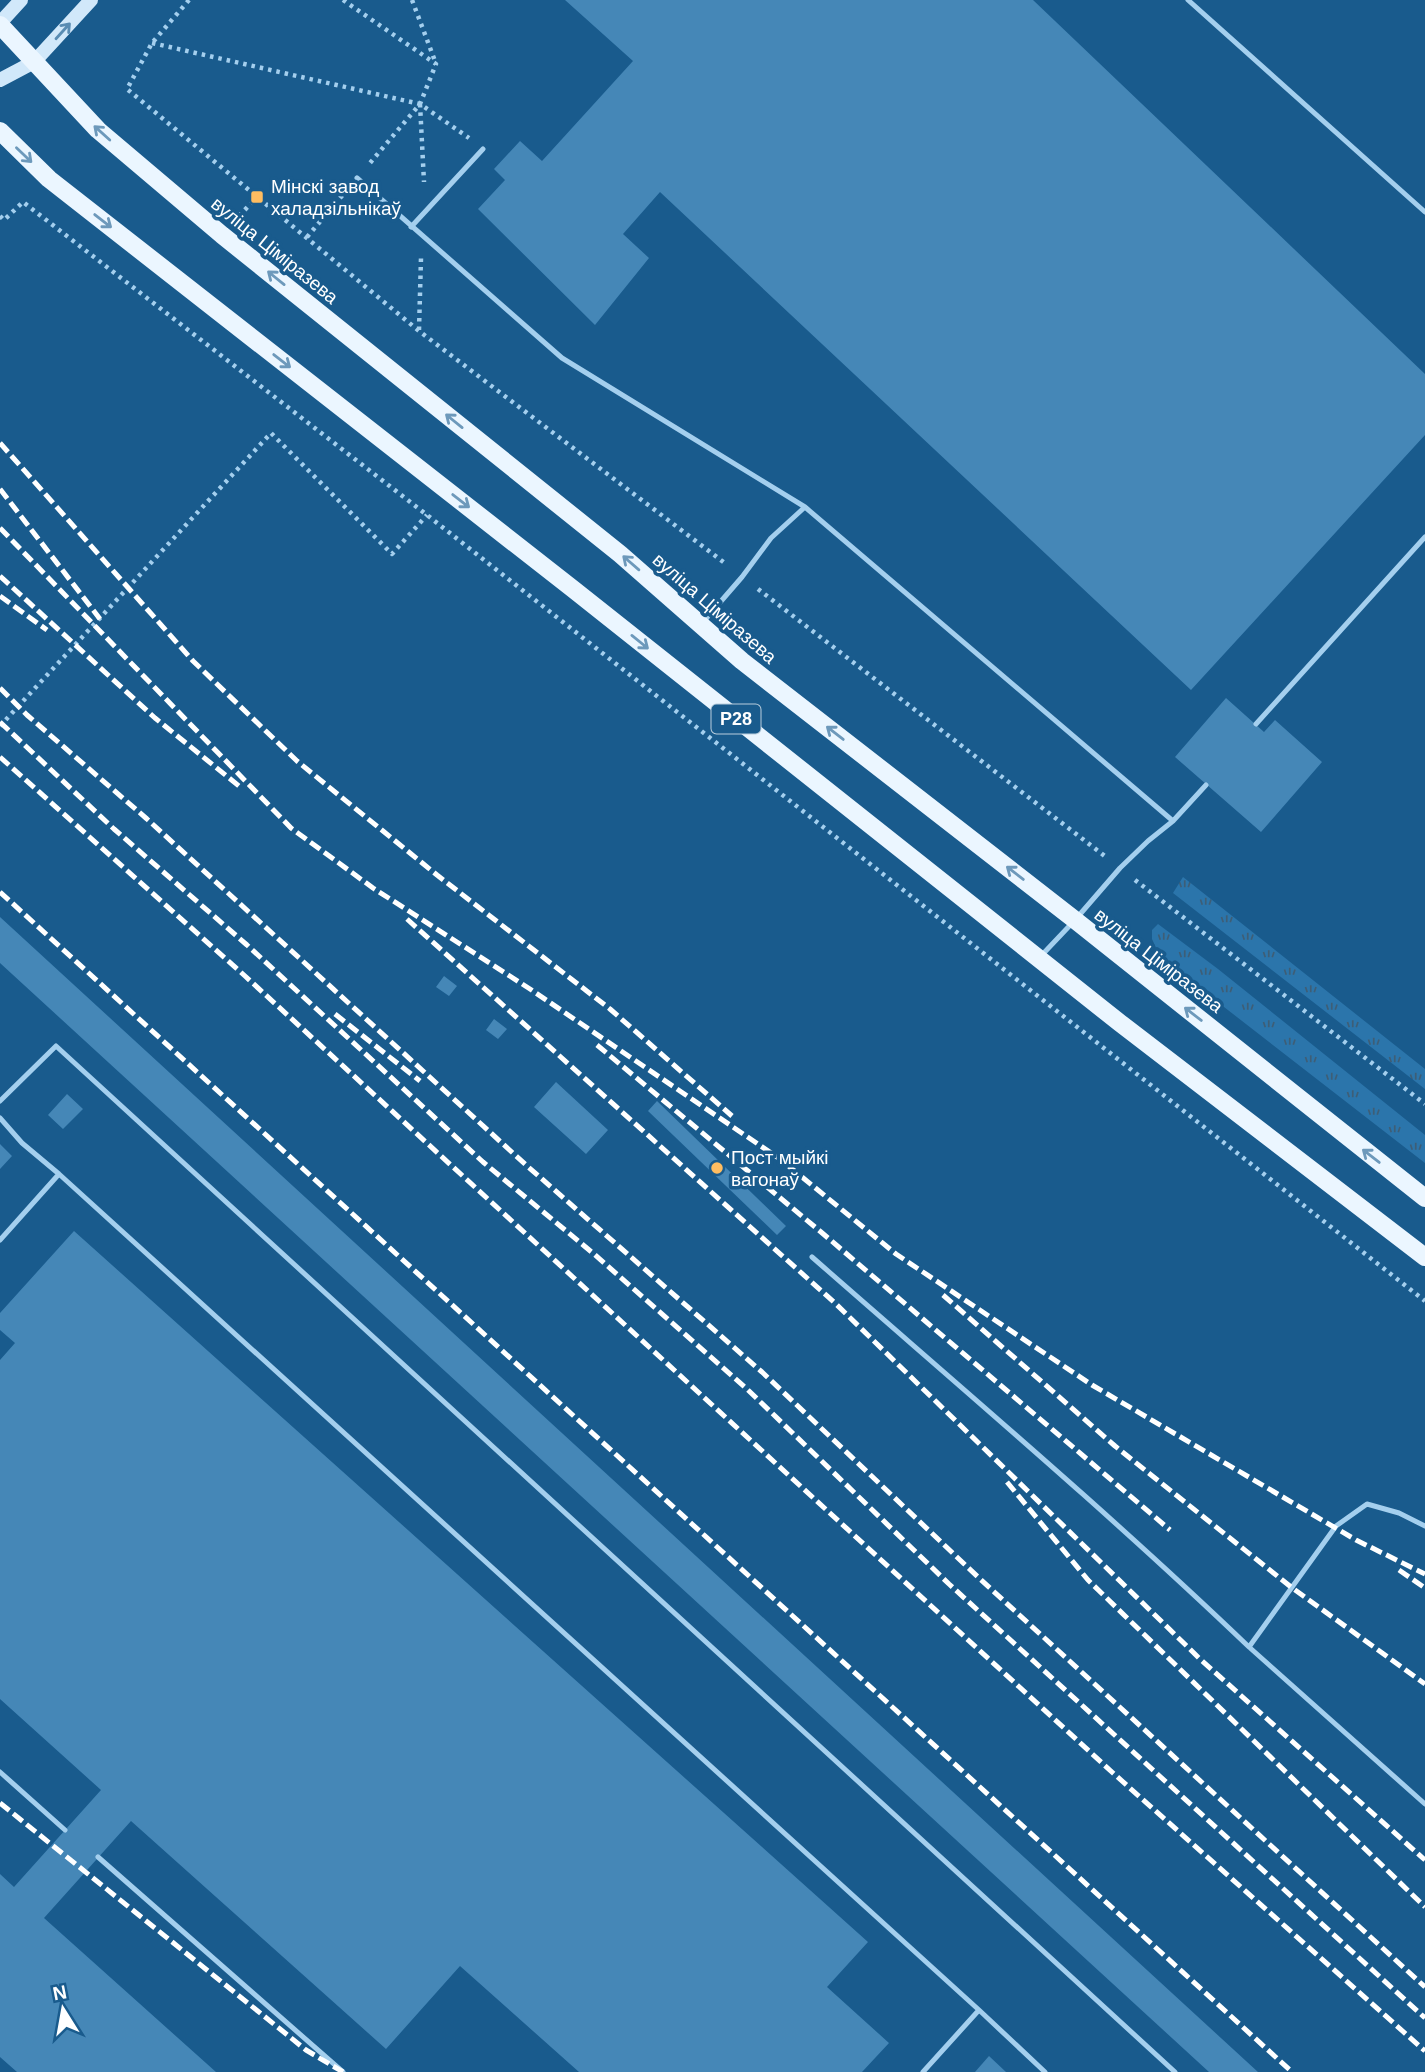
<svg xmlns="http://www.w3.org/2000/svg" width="1425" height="2072" font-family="Helvetica,sans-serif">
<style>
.grass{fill:url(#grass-tufts)}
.building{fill:#4587b7}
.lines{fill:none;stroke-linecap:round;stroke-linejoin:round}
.path{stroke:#a4cfee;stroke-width:4.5;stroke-dasharray:3.5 5;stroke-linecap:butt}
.service{stroke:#a4cfee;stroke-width:5}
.secondary{stroke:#d1e8fa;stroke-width:14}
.primary{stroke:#ebf6ff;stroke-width:18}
.rail{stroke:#fff;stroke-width:5;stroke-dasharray:12 5;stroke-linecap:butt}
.oneway{stroke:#598cb3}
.oneway2{stroke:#6d99bb}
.poi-dot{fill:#ffbd61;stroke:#195b8d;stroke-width:2.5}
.labels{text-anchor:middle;stroke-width:7;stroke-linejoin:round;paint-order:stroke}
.shield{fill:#195b8d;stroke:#bacedd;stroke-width:2}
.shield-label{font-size:18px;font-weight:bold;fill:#fff}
.poi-label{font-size:19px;fill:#fff;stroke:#195b8d;text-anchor:start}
.street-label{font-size:19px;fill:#fff;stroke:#195b8d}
</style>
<defs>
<pattern id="grass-tufts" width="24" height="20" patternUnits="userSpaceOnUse" patternTransform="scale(1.75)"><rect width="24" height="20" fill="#2b75ab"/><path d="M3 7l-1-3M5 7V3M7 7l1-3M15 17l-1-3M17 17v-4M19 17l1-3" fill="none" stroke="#3d5e77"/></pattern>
</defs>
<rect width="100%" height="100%" fill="#195b8d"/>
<path class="grass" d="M 1183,877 L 1425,1069 L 1425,1089 L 1173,893 Z
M 1158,924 L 1218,969 L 1425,1135 L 1425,1163 L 1197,986 L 1158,952 L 1152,939 L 1152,930 Z"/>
<path class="building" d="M 565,0 L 1033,0 L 1425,374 L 1425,435 L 1191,690 L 660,192 L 623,234 L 649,258 L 595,325 L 478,209 L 505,180 L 494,169 L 520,141 L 542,161 L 633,61 Z
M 1226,698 L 1264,732 L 1275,720 L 1322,762 L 1261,832 L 1175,757 Z
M 0,917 L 1258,2072 L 1209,2072 L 0,963 Z
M 444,976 L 457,986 L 449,996 L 436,987 Z
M 494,1019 L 507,1029 L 498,1039 L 486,1030 Z
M 556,1082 L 608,1130 L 586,1154 L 534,1107 Z
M 67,1094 L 83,1109 L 63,1129 L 48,1115 Z
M 657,1101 L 786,1226 L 777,1235 L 648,1111 Z
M 0,1144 L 12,1156 L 0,1169 Z
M 74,1231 L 868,1942 L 827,1987 L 889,2043 L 862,2072 L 579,2072 L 460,1966 L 386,2049 L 131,1821 L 44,1918 L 216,2072 L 17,2072 L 0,2057 L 0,1874 L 14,1887 L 101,1790 L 0,1699 L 0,1360 L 15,1343 L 0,1330 L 0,1313 Z
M 989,2056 L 1006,2072 L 975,2072 Z"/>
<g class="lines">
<path class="path" d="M 189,0 L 152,43 L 127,89 L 419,331 L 726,564
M 343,0 L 436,64 L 420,104 L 370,163
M 412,0 L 435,61
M 152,43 L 420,104 L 469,138
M 420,104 L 424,182
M 0,216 L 4,220 L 23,202 L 427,515 L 1425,1301
M 239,216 L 257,197
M 307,237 L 346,191
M 419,330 L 421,258
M 758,589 L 1106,857
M 0,726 L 271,433 L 392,554 L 427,515
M 1135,880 L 1425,1104"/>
<path class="service" d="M 1188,0 L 1425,212
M 357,178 L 562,358 L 805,507
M 411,227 L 483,149
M 703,622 L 742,577 L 771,538 L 805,507 L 1173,821
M 1256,724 L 1425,537
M 1040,957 L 1075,920 L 1120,868 L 1148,841 L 1173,821 L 1206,785
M 0,1101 L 56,1046 L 1175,2072
M 0,1118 L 22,1143 L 59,1174 L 979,2010 L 1045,2072
M 0,1240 L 59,1174
M 812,1257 C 959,1386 1108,1512 1249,1647
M 1425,1526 L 1399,1513 L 1367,1504 L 1336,1526 L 1249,1647 L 1425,1804
M 0,1772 L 65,1830
M 98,1857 L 343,2072
M 923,2072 L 979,2010"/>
<path class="secondary" d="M 0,23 L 21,0
M 0,80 L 34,62 L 91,0"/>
<path class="primary" d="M 0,25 L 98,130 L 222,235 L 620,554 L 742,661 L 1075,920 L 1425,1198
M 0,131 L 49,179 L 573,589 L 1120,1023 L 1425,1257"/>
<path class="rail" d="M 0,443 L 193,661 L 297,761 L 437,875 L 610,1009 L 732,1116
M 0,489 L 100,619
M 0,528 L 291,828 L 373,888 L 530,989 L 780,1159 L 896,1254 L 1092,1385 L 1356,1540 L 1425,1574
M 0,576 L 155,718 L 239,786
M 0,596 L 47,630
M 0,688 L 27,715 L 147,819 L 526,1165 L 762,1372 L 979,1578 L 1425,1987
M 0,722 L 114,829 L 247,945 L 483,1162 L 594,1254 L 747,1389 L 949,1584 L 1425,2018
M 0,757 L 245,976 L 1113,1773 L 1425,2051
M 0,892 L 1292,2072
M 407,919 L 836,1304 L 1200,1659 L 1425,1860
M 335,1014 L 420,1081
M 597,1045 L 821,1232 L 1170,1530
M 943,1295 L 1115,1446 L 1291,1587 L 1425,1684
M 1007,1482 L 1088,1580 L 1425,1907
M 1399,1570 L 1425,1588
M 0,1803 L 306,2050 L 343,2072"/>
</g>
<defs><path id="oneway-shaft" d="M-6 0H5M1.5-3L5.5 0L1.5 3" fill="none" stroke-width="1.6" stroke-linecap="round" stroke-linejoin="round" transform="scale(1.75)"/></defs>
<use class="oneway" href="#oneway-shaft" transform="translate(63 31) rotate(-48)"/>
<g class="oneway2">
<use href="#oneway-shaft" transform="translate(102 133) rotate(-138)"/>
<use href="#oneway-shaft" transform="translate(24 155) rotate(44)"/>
<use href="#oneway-shaft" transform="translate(103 221) rotate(38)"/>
<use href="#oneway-shaft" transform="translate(276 278) rotate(-141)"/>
<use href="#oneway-shaft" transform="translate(282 361) rotate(38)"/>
<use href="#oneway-shaft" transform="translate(454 421) rotate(-141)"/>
<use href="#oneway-shaft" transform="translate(461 501) rotate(38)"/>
<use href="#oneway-shaft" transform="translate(631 563) rotate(-139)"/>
<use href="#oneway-shaft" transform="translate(640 642) rotate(39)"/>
<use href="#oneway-shaft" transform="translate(835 733) rotate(-142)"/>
<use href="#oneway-shaft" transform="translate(1015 873) rotate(-142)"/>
<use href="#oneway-shaft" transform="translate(1193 1014) rotate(-142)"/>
<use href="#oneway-shaft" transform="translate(1371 1156) rotate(-142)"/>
</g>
<g class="poi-dot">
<rect x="250" y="190" width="14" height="14" rx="3.5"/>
<circle cx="717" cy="1168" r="7"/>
</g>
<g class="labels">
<rect class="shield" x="711.5" y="704.5" width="49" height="29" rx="5"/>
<g class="shield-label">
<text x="736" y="725">Р28</text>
</g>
<g class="poi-label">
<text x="271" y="193">Мінскі завод<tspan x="271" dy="22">халадзільнікаў</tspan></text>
<text x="731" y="1164">Пост мыйкі<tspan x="731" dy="22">вагонаў</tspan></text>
</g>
<g class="street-label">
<text transform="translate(275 250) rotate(39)" y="7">вуліца Ціміразева</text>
<text transform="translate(715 608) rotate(41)" y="7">вуліца Ціміразева</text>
<text transform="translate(1159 960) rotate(38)" y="7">вуліца Ціміразева</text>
</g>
</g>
<g transform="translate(63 2009) rotate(349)" stroke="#195b8d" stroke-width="5" paint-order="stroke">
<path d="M0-5L12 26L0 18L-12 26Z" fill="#ffffff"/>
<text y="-10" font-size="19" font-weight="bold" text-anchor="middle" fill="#ffffff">N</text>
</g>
</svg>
